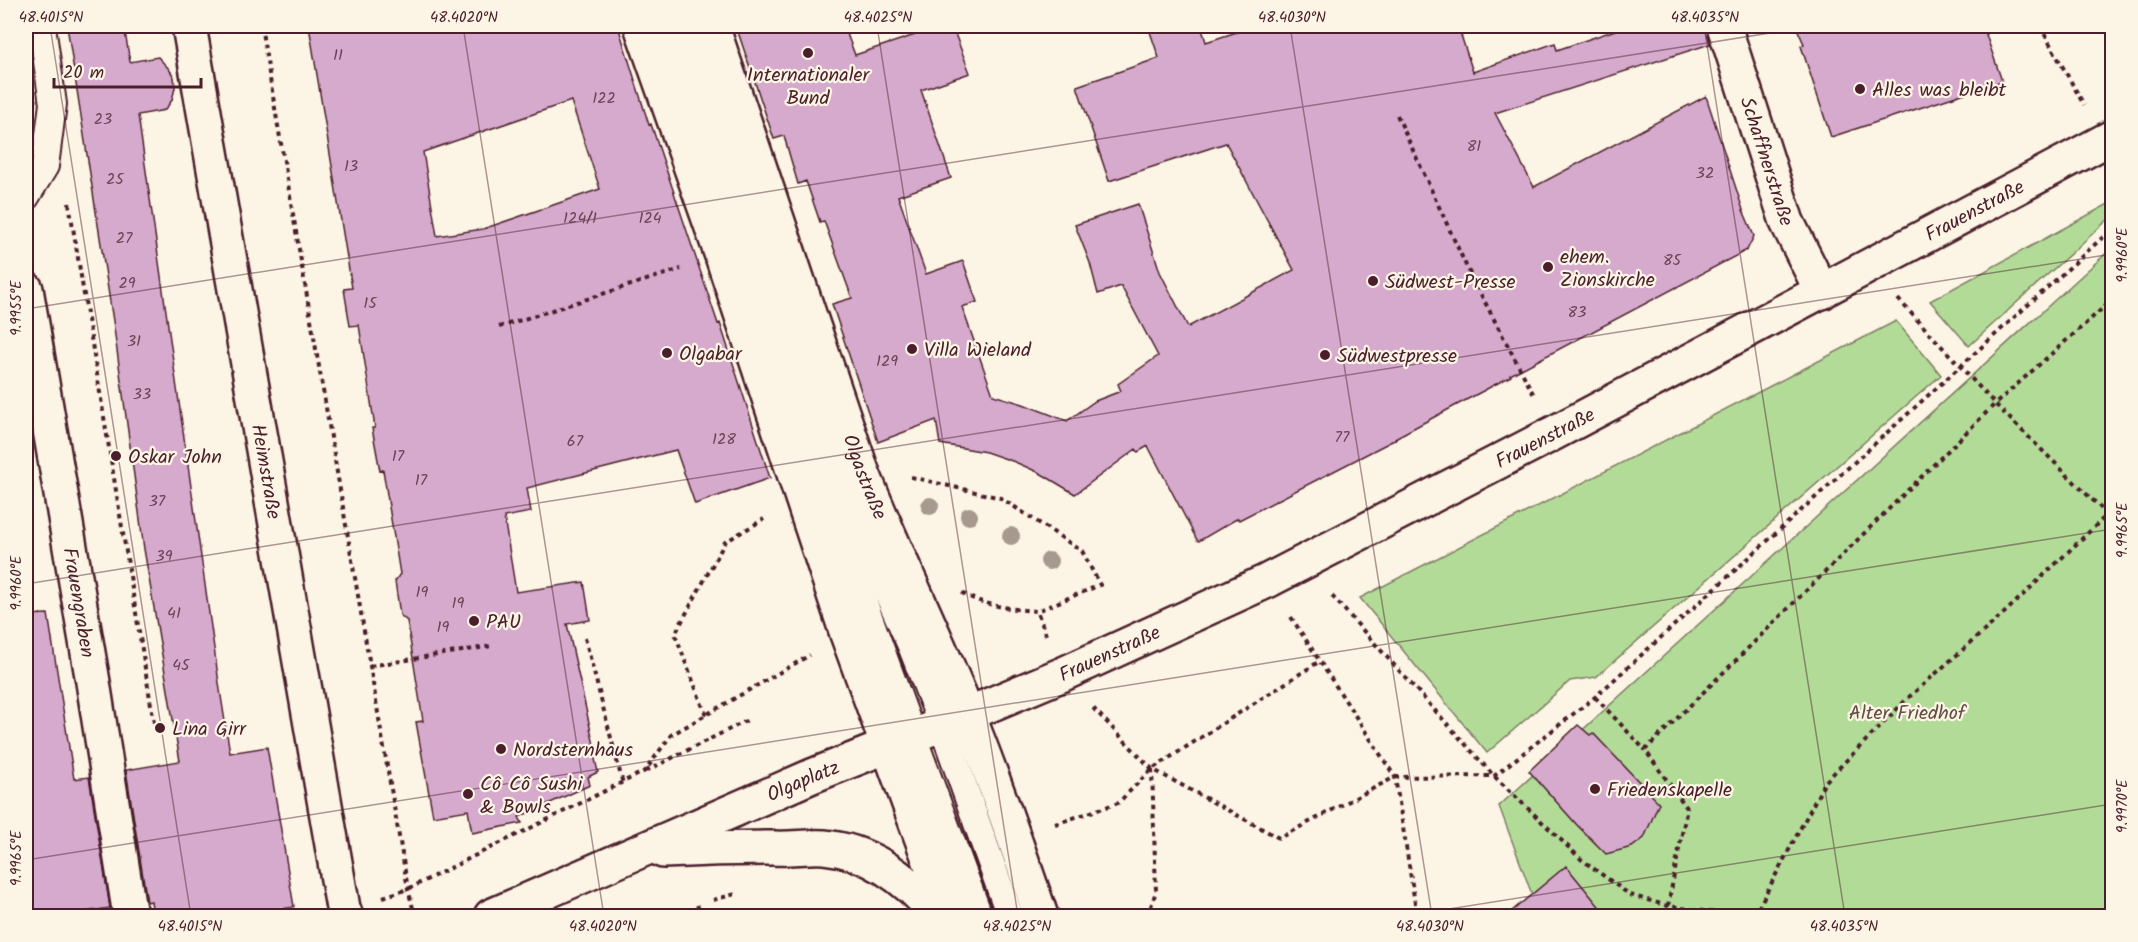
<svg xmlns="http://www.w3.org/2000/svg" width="2138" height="942" font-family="Kalam,sans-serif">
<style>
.green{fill:#b2db98;stroke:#7e7d62;stroke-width:1.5}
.building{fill:#d6aacd;stroke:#4a1f2b;stroke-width:1.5;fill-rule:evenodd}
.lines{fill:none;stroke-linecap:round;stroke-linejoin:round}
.lane-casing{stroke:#4a1f2b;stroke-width:30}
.street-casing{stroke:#4a1f2b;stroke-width:38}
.secondary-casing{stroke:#4a1f2b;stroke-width:38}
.path{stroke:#4a1f2b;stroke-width:4;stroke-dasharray:4.5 4.5;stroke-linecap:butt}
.lane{stroke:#fcf5e5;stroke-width:26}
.street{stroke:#fcf5e5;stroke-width:33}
.secondary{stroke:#fcf5e5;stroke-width:33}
.tree{fill:#a8998e}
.ticks{fill:none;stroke:#4a1f2b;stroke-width:1.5;stroke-opacity:0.45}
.poi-dot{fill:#4a1f2b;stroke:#fcf5e5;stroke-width:2}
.labels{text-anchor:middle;stroke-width:4.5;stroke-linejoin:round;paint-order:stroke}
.number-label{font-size:16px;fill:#6d4254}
.poi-label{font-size:20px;fill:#4a1f2b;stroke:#fcf5e5;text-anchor:start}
.street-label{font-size:20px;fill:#4a1f2b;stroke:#fcf5e5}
.park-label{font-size:20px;fill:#644e46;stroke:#fcf5e5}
.neatline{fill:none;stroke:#4a1f2b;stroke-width:2}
.ticks-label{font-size:15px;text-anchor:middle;fill:#4a1f2b}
</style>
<rect width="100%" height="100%" fill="#fcf5e5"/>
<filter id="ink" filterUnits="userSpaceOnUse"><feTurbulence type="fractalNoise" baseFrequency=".0167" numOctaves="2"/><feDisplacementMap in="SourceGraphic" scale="12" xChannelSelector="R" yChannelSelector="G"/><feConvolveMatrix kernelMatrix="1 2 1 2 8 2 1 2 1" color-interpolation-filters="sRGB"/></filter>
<g filter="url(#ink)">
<path class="green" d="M 2112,202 L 2112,216 L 1969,346 L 1930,301 Z
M 2112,248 L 2112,916 L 1540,916 L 1499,806 Z
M 1896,321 L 1941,375 L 1596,677 L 1570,681 L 1487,753 L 1360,598 Z"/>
<path class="building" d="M 67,26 L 124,26 L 130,62 L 158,57 L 169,69 L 174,77 L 175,88 L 172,100 L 165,110 L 138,115 L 220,690 L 230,753 L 267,747 L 294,907 L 238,916 L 153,916 L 151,901 L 147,902 L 126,770 L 180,761 L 144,549 L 113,321 Z
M 309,26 L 618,26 L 649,125 L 651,124 L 718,324 L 720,323 L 770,478 L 695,504 L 676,450 L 527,488 L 531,512 L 504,517 L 516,592 L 584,582 L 590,620 L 567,624 L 596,754 L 594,755 L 598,772 L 588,777 L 590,785 L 519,817 L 522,823 L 472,833 L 468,810 L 433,816 L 416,722 L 423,721 L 407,621 L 400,615 L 395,581 L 400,574 L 383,470 L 380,471 L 372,428 L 375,428 L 359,325 L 350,326 L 344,289 L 352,288 ZM 571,101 L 600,189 L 483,229 L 437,236 L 423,152 Z
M 736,26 L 844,26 L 855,55 L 942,26 L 952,26 L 970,73 L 921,90 L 951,178 L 898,196 L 926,274 L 963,261 L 977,302 L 962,307 L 993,395 L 1023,404 L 1067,421 L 1095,401 L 1121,391 L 1118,384 L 1158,356 L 1121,286 L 1098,294 L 1090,263 L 1075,225 L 1138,204 L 1160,272 L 1188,327 L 1294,270 L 1226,143 L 1109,181 L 1077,86 L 1159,58 L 1148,26 L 1201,26 L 1206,42 L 1255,26 L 1458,26 L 1473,72 L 1555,43 L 1557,50 L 1627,26 L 1706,26 L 1710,44 L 1495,113 L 1534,187 L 1706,96 L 1743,210 L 1754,236 L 1747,250 L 1510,375 L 1511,376 L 1395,438 L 1396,439 L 1239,520 L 1238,518 L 1199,541 L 1197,540 L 1148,446 L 1138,452 L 1136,449 L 1075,494 L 1040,473 L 1015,462 L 986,452 L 940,444 L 936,420 L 878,442 L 832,304 L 852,298 L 824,221 L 820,222 L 806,181 L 798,184 L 784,136 L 774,139 Z
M 1796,26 L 1983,26 L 2002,81 L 1831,137 L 1801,46 L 1804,44 Z
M 48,614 L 74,779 L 89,777 L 110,908 L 57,916 L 26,916 L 26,615 Z
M 1578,725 L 1590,735 L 1593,733 L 1659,803 L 1644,838 L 1632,847 L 1606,854 L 1577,825 L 1529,771 Z
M 1566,866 L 1607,916 L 1506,916 Z"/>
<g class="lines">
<g class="lane-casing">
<path id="lane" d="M 666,26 L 848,560 L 979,916
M 689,26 L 849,494 L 878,571 L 912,648 L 942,725 L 1010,916
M 26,197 L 45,166 L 53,104 L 42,26"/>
</g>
<g class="street-casing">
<g id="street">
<path id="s1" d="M 189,26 L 343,908 L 346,916"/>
<path id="s2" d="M 1724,26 L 1787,222 L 1822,292"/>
<path id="s3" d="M 26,289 L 93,682 L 130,916"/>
<path id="s4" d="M 968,714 L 1061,675 L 1267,581 L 1554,433 L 2112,137"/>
</g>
</g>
<g class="secondary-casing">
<g id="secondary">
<path d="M 641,26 L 722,256 L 847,634 L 950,916"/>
<path id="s5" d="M 712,26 L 862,471 C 895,553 935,633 968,715 C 995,781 1018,849 1041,916"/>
<path d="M 663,851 C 700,849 737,848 774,848 C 790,849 808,846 824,847 C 871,851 910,882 939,916"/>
<path id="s6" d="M 491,916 L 812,776 L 968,714"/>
</g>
</g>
<path class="path" d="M 261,26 L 408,889 L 415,916
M 2040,26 L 2084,105
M 1397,115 L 1468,270 L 1535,397
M 69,203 L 154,723
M 1898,299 L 1995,404 L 2112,519
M 499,327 L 681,269
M 911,477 L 1001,498 L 1082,551 L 1100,585 L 1037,611
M 962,593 C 985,606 1010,609 1037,611 L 1046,635
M 1332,596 L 1494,776 L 1582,860 L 1630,895 L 1668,906 L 1739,916
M 1291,617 L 1395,777 L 1417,916
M 585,638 L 623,784
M 370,666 L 492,646
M 1595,697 L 1645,750
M 1093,708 L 1152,769 L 1279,838 L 1395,777 L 1494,776 L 1595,697 L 2112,229
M 706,715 L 675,634 L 725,542 L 764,519
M 646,771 L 750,719
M 1055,824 L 1118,803 L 1152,769 L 1320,661
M 383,897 L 408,889 L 645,771 L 671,735 L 810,655
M 713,900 L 739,893
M 697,905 L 702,916
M 1668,906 L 1687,808 L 1645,750 L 1995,404 L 2112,300
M 1148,916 L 1156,891 L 1152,769
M 1754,916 L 1825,782 L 1908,698 L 2001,616 L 2112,510"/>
<use href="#lane" class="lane"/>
<use href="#street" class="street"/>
<use href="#secondary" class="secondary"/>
</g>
<g class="tree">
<circle cx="930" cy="506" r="9"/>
<circle cx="969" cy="516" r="9"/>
<circle cx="1011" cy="536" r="9"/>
<circle cx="1049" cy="561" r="9"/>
</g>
</g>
<path class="ticks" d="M 50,26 L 191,916M 463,26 L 604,916M 877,26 L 1018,916M 1290,26 L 1432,916M 1704,26 L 1845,916M 26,33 L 75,26M 26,309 L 1814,26M 26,584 L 2112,254M 26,860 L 2112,529M 1405,916 L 2112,804"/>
<g class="poi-dot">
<circle cx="808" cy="53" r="6"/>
<circle cx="1860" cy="89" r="6"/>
<circle cx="1548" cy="267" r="6"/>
<circle cx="1373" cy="281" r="6"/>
<circle cx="912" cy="349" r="6"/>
<circle cx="667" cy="353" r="6"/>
<circle cx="1325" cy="355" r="6"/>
<circle cx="116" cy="456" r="6"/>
<circle cx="474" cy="621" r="6"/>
<circle cx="160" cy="728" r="6"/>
<circle cx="501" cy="749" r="6"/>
<circle cx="1595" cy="789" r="6"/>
<circle cx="468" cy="794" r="6"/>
</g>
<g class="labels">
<g class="number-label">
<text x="338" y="60">11</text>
<text x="604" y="103">122</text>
<text x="103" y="124">23</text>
<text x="1474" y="151">81</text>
<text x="351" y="171">13</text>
<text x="1705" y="178">32</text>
<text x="115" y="184">25</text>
<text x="580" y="223">124/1</text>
<text x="650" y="223">124</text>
<text x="124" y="243">27</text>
<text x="1672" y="265">85</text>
<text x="127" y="288">29</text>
<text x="370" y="308">15</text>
<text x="1577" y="317">83</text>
<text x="134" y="346">31</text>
<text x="887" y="366">129</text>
<text x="142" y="399">33</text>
<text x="1342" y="442">77</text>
<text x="724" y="444">128</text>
<text x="575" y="446">67</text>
<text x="398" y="461">17</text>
<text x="421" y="485">17</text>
<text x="157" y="506">37</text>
<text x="164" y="561">39</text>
<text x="422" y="597">19</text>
<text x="458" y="608">19</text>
<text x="174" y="618">41</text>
<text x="443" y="632">19</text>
<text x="181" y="670">45</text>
</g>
<g class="poi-label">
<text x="808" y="81" text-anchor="middle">Internationaler<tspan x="808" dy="23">Bund</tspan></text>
<text x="1872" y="96">Alles was bleibt</text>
<text x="1560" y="263">ehem.<tspan x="1560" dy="23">Zionskirche</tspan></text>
<text x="1385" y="288">Südwest-Presse</text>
<text x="924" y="356">Villa Wieland</text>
<text x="679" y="360">Olgabar</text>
<text x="1337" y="362">Südwestpresse</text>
<text x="128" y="463">Oskar John</text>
<text x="486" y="628">PAU</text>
<text x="172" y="735">Lina Girr</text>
<text x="513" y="756">Nordsternhaus</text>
<text x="480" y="790">Cô Cô Sushi<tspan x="480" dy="23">&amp; Bowls</tspan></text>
<text x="1607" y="796">Friedenskapelle</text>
</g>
<g class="street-label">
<text dy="7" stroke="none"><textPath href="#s2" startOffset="142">Schaffnerstraße</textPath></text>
<text dy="7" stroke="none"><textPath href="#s4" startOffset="1126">Frauenstraße</textPath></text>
<text dy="7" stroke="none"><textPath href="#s4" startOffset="640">Frauenstraße</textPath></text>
<text dy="7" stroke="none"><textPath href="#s1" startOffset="452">Heimstraße</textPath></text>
<text dy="7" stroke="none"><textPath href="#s5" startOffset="476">Olgastraße</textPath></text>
<text dy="7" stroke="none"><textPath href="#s3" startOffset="318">Frauengraben</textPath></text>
<text dy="7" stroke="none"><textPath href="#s4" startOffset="154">Frauenstraße</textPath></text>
<text dy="7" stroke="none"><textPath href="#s6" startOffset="340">Olgaplatz</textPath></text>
</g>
<g class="park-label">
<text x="1907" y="719">Alter Friedhof</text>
</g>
</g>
<rect width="2138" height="942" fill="none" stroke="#fcf5e5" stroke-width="66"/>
<path d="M54 78v9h147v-9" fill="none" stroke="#4a1f2b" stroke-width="3"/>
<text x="63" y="78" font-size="18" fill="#4a1f2b" stroke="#fcf5e5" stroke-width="4.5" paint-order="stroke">20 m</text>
<rect x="33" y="33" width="2072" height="876" class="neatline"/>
<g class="ticks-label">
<text x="51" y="22">48.4015°N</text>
<text x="464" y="22">48.4020°N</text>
<text x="878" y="22">48.4025°N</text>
<text x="1292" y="22">48.4030°N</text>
<text x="1705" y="22">48.4035°N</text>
<text transform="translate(2122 255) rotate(-90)" y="5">9.9960°E</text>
<text transform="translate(16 308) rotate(-90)" y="5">9.9955°E</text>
<text transform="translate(2122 530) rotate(-90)" y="5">9.9965°E</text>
<text transform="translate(16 583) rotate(-90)" y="5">9.9960°E</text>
<text transform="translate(2122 806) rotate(-90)" y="5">9.9970°E</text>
<text transform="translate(16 858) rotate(-90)" y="5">9.9965°E</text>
<text x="190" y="931">48.4015°N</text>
<text x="603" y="931">48.4020°N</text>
<text x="1017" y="931">48.4025°N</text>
<text x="1430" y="931">48.4030°N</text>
<text x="1844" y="931">48.4035°N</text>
</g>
</svg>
